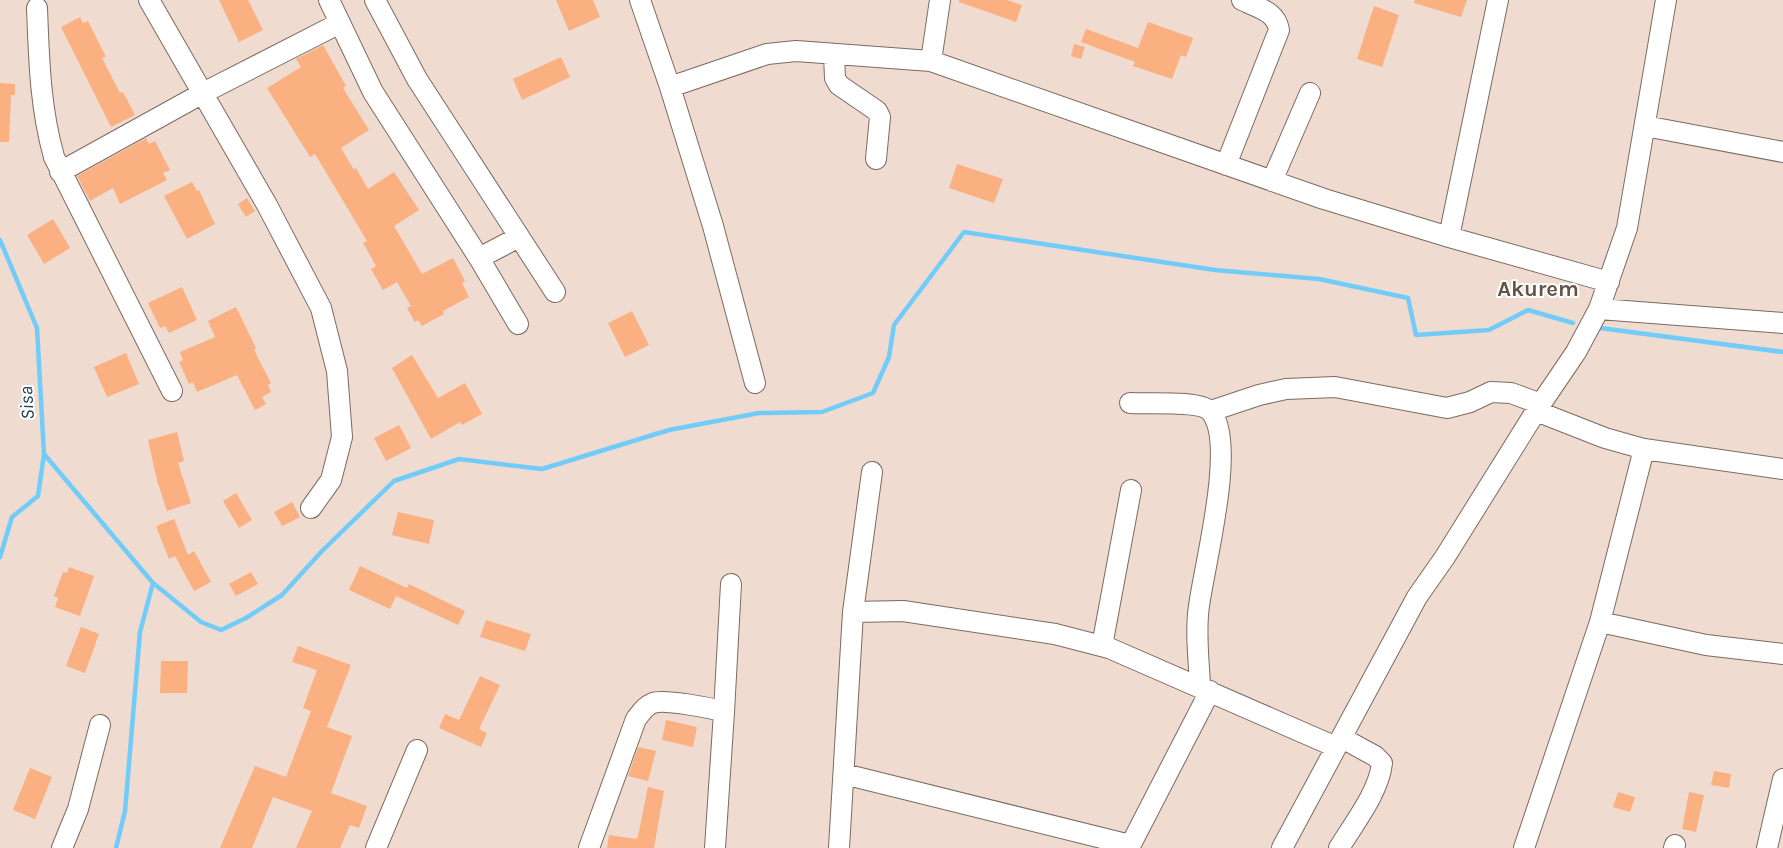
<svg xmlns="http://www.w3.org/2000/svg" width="1783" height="848" font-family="Karla,sans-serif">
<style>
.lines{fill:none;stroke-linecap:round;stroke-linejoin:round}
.stream{stroke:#72ccf9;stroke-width:4.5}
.building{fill:#fbb081}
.minor-casing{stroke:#7c6b60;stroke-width:22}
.minor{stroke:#fff;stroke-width:20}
.labels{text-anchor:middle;stroke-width:4;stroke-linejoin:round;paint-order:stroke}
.water-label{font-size:19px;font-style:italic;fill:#1b4255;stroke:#fff}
.district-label{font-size:22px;font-weight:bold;fill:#635349;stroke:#fff}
</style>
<rect width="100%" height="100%" fill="#efdbcf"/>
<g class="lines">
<path class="stream" d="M 0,240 L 37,328 L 44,454 L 38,496 L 12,517 L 0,557
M 1600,328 L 1783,352
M 44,454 L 153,583 L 201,622 L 221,630 L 246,618 L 282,595 L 322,551 L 394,481 L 459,459 L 542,469 L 669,430 L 759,413 L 822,412 L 873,393 L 889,357 L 894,325 L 964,232 L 1215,270 L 1319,279 L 1408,298 L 1416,335 L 1489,330 L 1528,310 L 1573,323
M 116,848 L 125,811 L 140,632 L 153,583"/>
</g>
<path class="building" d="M 219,0 L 248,0 L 263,30 L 239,42 Z
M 556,0 L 593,0 L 600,17 L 569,31 Z
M 959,0 L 1007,0 L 1022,5 L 1016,22 L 959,2 Z
M 1415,0 L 1467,0 L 1461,17 L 1414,3 Z
M 1374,6 L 1399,15 L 1382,67 L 1357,59 Z
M 80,17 L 83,23 L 88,21 L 106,57 L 102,58 L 120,93 L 123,92 L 135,115 L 111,127 L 61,27 Z
M 1148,22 L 1193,38 L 1186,57 L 1181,55 L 1172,79 L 1133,66 L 1135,62 L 1081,42 L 1086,29 L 1138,48 Z
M 1074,44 L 1085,47 L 1081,59 L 1071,56 Z
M 323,45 L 346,86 L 343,88 L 369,130 L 341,148 L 354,170 L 356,168 L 368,189 L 394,172 L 419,210 L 394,226 L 422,274 L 453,258 L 465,281 L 462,283 L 469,297 L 443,311 L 444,314 L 422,326 L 418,320 L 415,322 L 407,308 L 411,306 L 397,282 L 383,290 L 371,269 L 376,266 L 363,243 L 367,241 L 315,154 L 310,157 L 267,88 L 301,67 L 296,59 Z
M 561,57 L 570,77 L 522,100 L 513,79 Z
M 0,83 L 15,84 L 15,95 L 11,95 L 9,142 L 0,142 Z
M 146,138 L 149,144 L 155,141 L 170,170 L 163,173 L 167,180 L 120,204 L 113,188 L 90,201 L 77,176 Z
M 957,164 L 1003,179 L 994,203 L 949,188 Z
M 192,182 L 197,191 L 199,190 L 215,224 L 187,239 L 164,196 Z
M 247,198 L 255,211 L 246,217 L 238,204 Z
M 53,219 L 70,248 L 44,264 L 27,235 Z
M 182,287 L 197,320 L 169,333 L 165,326 L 160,328 L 148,303 Z
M 236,307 L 256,348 L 254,350 L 271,383 L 268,385 L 271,392 L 262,397 L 266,404 L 255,410 L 237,375 L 197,392 L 193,382 L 189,384 L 179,362 L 183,360 L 180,352 L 215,337 L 208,321 Z
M 632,311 L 649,345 L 625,357 L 608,323 Z
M 126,353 L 139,384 L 107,397 L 94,367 Z
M 412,355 L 438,398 L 465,383 L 482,414 L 462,425 L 460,422 L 431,439 L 392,368 Z
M 399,425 L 411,448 L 386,461 L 374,438 Z
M 177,432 L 184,461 L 178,463 L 191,503 L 167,511 L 157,480 L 148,440 Z
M 236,493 L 252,520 L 239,528 L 223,501 Z
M 292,502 L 300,517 L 282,526 L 274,512 Z
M 398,512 L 434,520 L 429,544 L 392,535 Z
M 174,519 L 188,555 L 194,551 L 211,582 L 194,591 L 175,556 L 169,559 L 156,526 Z
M 360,566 L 407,588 L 409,584 L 465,611 L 458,625 L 396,596 L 390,609 L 349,590 Z
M 69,567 L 94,576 L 80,616 L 55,607 L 58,598 L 54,596 L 63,572 L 67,573 Z
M 251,572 L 258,584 L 236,596 L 229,584 Z
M 486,620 L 531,634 L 525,651 L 480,637 Z
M 81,627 L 99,634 L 85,673 L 66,666 Z
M 298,646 L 351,665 L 327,727 L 352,736 L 331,793 L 367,806 L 359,828 L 350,825 L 340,848 L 296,848 L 312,811 L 273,797 L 252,848 L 220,848 L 255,766 L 286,777 L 311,711 L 303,708 L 317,670 L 292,662 Z
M 161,661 L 188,661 L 187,693 L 160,693 Z
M 480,676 L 500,685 L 479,729 L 487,733 L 481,747 L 439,728 L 445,714 L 459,720 Z
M 666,720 L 697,727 L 693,747 L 662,740 Z
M 638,747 L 656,751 L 648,781 L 628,776 Z
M 30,768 L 52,777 L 35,819 L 13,810 Z
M 1714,771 L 1731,774 L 1729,788 L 1711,785 Z
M 648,787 L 664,791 L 654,848 L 607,848 L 609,835 L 636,839 L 638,836 Z
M 1618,792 L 1635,797 L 1630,812 L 1613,807 Z
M 1689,792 L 1704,795 L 1696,832 L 1682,829 Z"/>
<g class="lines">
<g class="minor-casing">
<path id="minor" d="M 149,0 L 267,205 L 321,308 L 337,371 L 342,437 L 331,480 L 311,508
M 329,0 L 373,92 L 479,258 L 518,324
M 375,0 L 417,79 L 555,292
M 640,0 L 670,87 L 713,226 L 755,383
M 37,8 C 39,60 40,107 54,157 L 172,391
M 834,55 L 835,78 L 839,85 L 877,111 L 880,117 L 876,159
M 931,61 L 940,0
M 670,87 L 767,54 L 796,51 L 931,61 L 1324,199 L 1449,237 L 1609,282
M 1645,126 L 1783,152
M 1226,165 L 1279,30 C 1276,11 1258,8 1242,0
M 60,172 L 203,93 L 340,23
M 1272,181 L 1310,93
M 1449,237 L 1498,0
M 479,258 L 519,237
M 1599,309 L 1783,323
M 1130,403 C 1146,404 1202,400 1211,412 C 1237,443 1204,566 1199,606 C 1195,632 1199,660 1200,686
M 1211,411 L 1259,395 L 1286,389 L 1335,387 L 1447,408 L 1470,402 L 1491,392 L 1511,393 L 1541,404
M 1536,411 L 1605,438 L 1644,449 L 1783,469
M 853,612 L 903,611 L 1055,634 L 1109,648 L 1336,747
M 1600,622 L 1706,645 L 1783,654
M 1102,646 L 1131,490
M 724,712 L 731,584
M 844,774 L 1130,845
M 62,848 L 78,809 L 100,725
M 376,848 L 417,750
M 589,848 L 636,719 C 641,713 645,706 653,703 C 665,699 712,708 724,712 L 715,848
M 839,848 L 853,612 L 872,472
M 1129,848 L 1210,691
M 1282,848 L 1417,597 L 1445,557 L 1536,411 L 1576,352 L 1599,309 L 1627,228 L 1666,0
M 1339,848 C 1354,823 1379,792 1382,763 L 1375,756 L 1342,738
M 1524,848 L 1600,622 L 1644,449
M 1674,848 L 1675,845
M 1767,848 L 1783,779"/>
</g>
<use href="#minor" class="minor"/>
</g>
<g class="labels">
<g class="water-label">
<text transform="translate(26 403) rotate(-93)" y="7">Sisa</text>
</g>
<g class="district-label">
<text x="1538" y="296">Akurem</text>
</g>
</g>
</svg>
